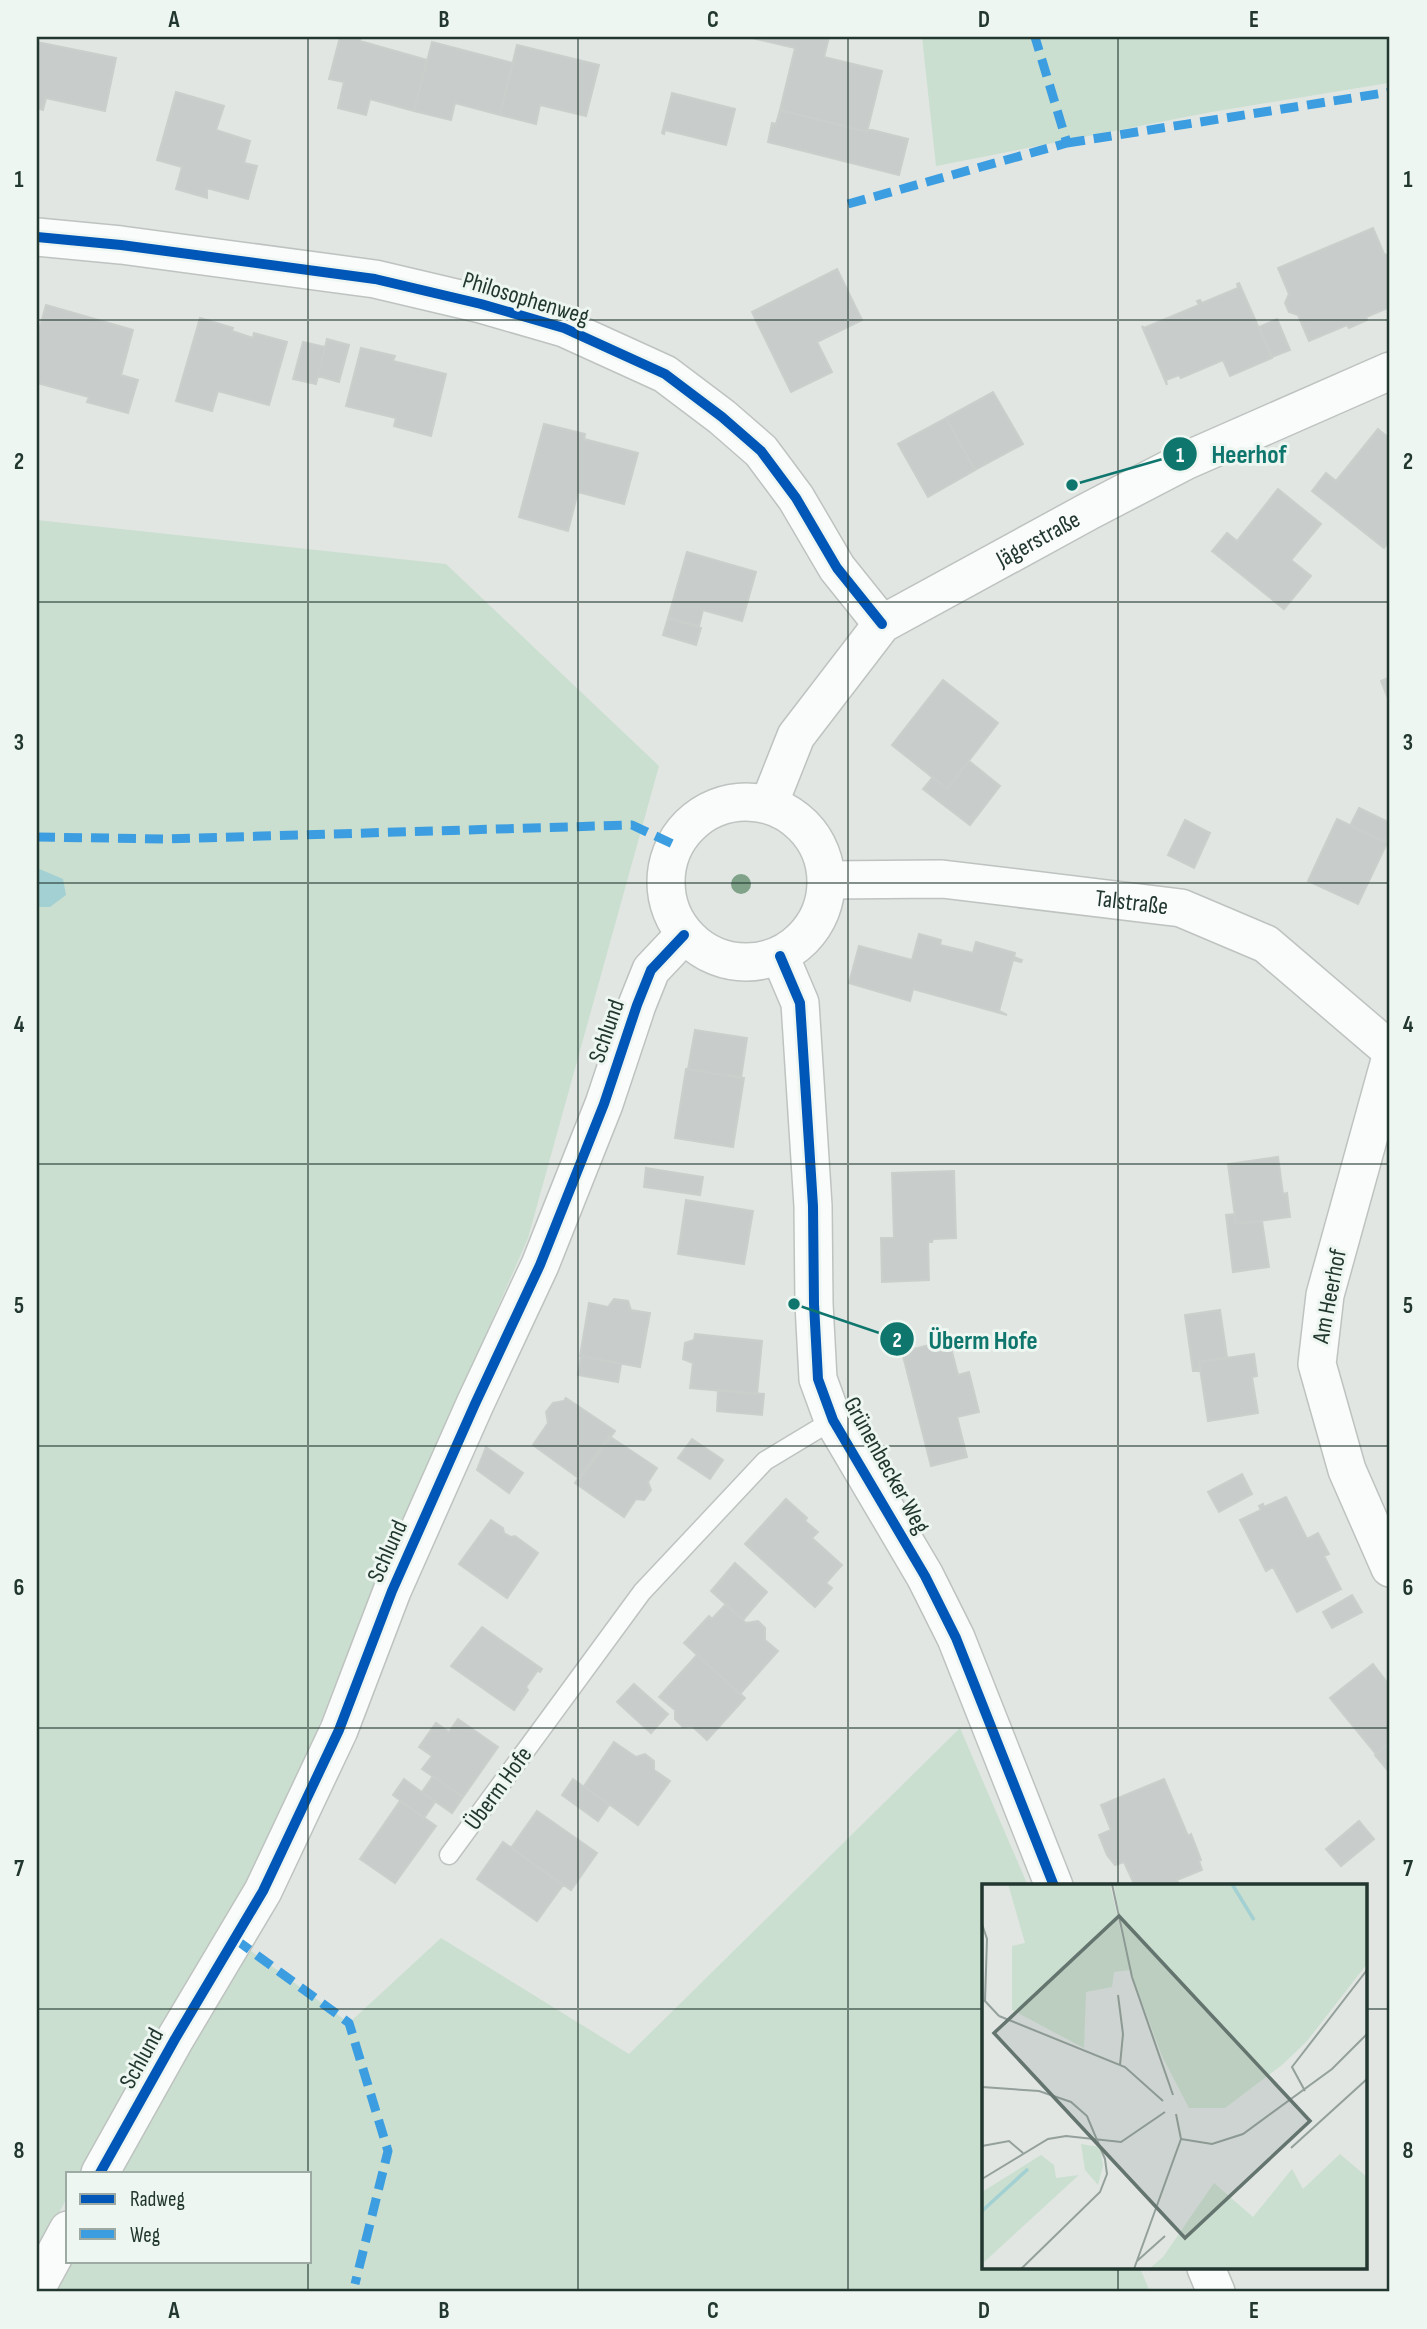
<svg xmlns="http://www.w3.org/2000/svg" width="1427" height="2329" font-family="'Sofia Sans Condensed',sans-serif">
<style>
.green{fill:#cadfcf}
.water{fill:#a3d0d2}
.building{fill:#c8cdcb;stroke:#cacfcc;stroke-width:2}
.lines{fill:none;stroke-linecap:round;stroke-linejoin:round}
.service-casing{stroke:#bec3c0;stroke-width:21}
.minor-casing{stroke:#bec3c0;stroke-width:40}
.service{stroke:#fafbfb;stroke-width:18}
.minor{stroke:#fafbfb;stroke-width:37}
.quiet{stroke:#3c9ee1;stroke-width:9;stroke-dasharray:18 9;stroke-linecap:butt}
.cycleway-casing{stroke:#eef6f1;stroke-width:15}
.cycleway{stroke:#0057b8;stroke-width:10}
.tree{fill:#7fa289}
.grid{fill:none;stroke:#21372f;stroke-width:2;stroke-opacity:0.55}
.labels{text-anchor:middle;stroke-width:6;stroke-linejoin:round;paint-order:stroke}
.street-label{font-size:24px;fill:#21372f;stroke:#eef6f1}
.inset-river{fill:none;stroke:#a3d0d2;stroke-width:3.5}
.inset-road{fill:none;stroke:#94a09b;stroke-width:2}
.view{fill:#64746e;fill-opacity:0.15;stroke:#64746e;stroke-width:3.5}
.inset-edge{fill:none;stroke:#21372f;stroke-width:3.5}
.leader{fill:none;stroke:#0f766e;stroke-width:2.5}
.callout-dot{fill:#0f766e;stroke:#eef6f1;stroke-width:2.5}
.mark-label{font-size:21px;text-anchor:middle;font-weight:bold;fill:#fff}
.callout-label{font-size:26px;text-anchor:middle;font-weight:bold;fill:#0f766e;stroke:#eef6f1;stroke-width:6;stroke-linejoin:round;paint-order:stroke}
.neatline{fill:none;stroke:#21372f;stroke-width:2.5}
.grid-label{font-size:23px;text-anchor:middle;font-weight:bold;fill:#21372f}
</style>
<rect width="100%" height="100%" fill="#e1e6e3"/>
<path class="green" d="M 922,37 L 1390,37 L 1390,73 L 1387,74 L 1388,83 L 1206,113 L 936,166 Z
M 37,520 L 446,564 L 659,766 L 528,1238 L 347,1654 L 235,1939 L 349,2023 L 441,1938 L 629,2054 L 960,1728 L 1028,1886 L 984,1886 L 984,2268 L 1140,2268 L 1150,2292 L 43,2292 L 68,2261 L 310,2261 L 310,2173 L 108,2173 L 89,2157 L 81,2173 L 68,2173 L 68,2196 L 37,2254 Z"/>
<path class="water" d="M 37,868 L 63,879 L 66,895 L 50,907 L 37,907 Z"/>
<path class="building" d="M 340,37 L 361,37 L 360,41 L 427,60 L 414,111 L 370,99 L 366,115 L 338,108 L 344,82 L 329,79 Z
M 748,37 L 829,37 L 824,57 L 882,71 L 867,132 L 780,110 L 795,48 Z
M 37,42 L 116,58 L 105,111 L 46,98 L 43,110 L 37,108 Z
M 432,42 L 513,63 L 500,115 L 455,103 L 451,120 L 414,111 Z
M 517,45 L 599,65 L 586,116 L 540,105 L 536,124 L 500,115 Z
M 176,92 L 224,106 L 216,130 L 250,141 L 244,163 L 257,166 L 248,199 L 207,188 L 207,198 L 176,189 L 182,167 L 157,160 Z
M 672,93 L 735,109 L 726,145 L 665,130 L 664,134 L 662,133 Z
M 780,110 L 867,132 L 868,129 L 908,139 L 899,175 L 768,142 L 772,123 L 776,124 Z
M 1373,228 L 1384,254 L 1390,256 L 1390,307 L 1366,317 L 1367,320 L 1349,328 L 1347,325 L 1309,341 L 1298,315 L 1289,312 L 1285,303 L 1289,294 L 1278,268 Z
M 837,269 L 862,320 L 817,342 L 832,372 L 791,392 L 752,312 Z
M 1239,283 L 1272,358 L 1230,376 L 1223,360 L 1181,378 L 1179,375 L 1166,380 L 1167,385 L 1142,326 L 1144,328 L 1199,305 L 1197,301 L 1200,300 L 1202,303 L 1238,288 L 1237,284 Z
M 46,305 L 133,330 L 121,375 L 138,380 L 128,413 L 87,402 L 89,397 L 37,383 L 37,337 Z
M 200,318 L 233,328 L 232,331 L 253,338 L 254,333 L 287,342 L 269,405 L 218,391 L 212,411 L 176,401 Z
M 1277,319 L 1290,350 L 1272,357 L 1259,327 Z
M 327,339 L 349,345 L 339,382 L 318,376 Z
M 303,342 L 325,347 L 316,384 L 293,379 Z
M 361,348 L 395,356 L 393,361 L 446,374 L 431,436 L 394,426 L 396,418 L 346,406 Z
M 993,392 L 1023,444 L 975,470 L 946,418 Z
M 946,418 L 975,470 L 928,497 L 898,444 Z
M 544,424 L 585,434 L 584,439 L 638,453 L 624,504 L 578,492 L 568,531 L 519,517 Z
M 1378,429 L 1390,439 L 1390,540 L 1384,548 L 1312,491 L 1326,473 L 1336,481 Z
M 1278,489 L 1321,524 L 1291,560 L 1311,576 L 1284,609 L 1212,551 L 1227,533 L 1237,541 Z
M 687,552 L 756,572 L 742,621 L 703,610 L 699,626 L 668,618 Z
M 668,618 L 701,628 L 696,645 L 663,635 Z
M 1390,677 L 1390,703 L 1381,681 Z
M 943,680 L 998,723 L 947,789 L 892,745 Z
M 969,761 L 1000,786 L 970,825 L 923,789 L 933,777 L 947,789 Z
M 1359,808 L 1390,823 L 1390,832 L 1385,842 L 1350,826 Z
M 1337,819 L 1387,843 L 1358,904 L 1308,881 Z
M 1185,820 L 1210,833 L 1194,868 L 1168,855 Z
M 919,934 L 941,940 L 940,945 L 973,953 L 976,942 L 1015,953 L 1014,957 L 1022,960 L 1021,962 L 1013,960 L 999,1011 L 1007,1015 L 913,989 L 910,1001 L 849,983 L 859,946 L 912,960 Z
M 695,1030 L 747,1038 L 741,1078 L 688,1069 Z
M 686,1069 L 744,1078 L 733,1147 L 675,1138 Z
M 1278,1157 L 1283,1194 L 1287,1193 L 1290,1217 L 1236,1224 L 1228,1164 Z
M 646,1168 L 703,1177 L 700,1195 L 644,1187 Z
M 954,1171 L 956,1238 L 933,1239 L 932,1242 L 928,1242 L 929,1280 L 882,1282 L 881,1238 L 894,1238 L 892,1173 Z
M 686,1200 L 753,1211 L 744,1264 L 678,1254 Z
M 1235,1214 L 1236,1224 L 1262,1221 L 1269,1267 L 1233,1272 L 1226,1215 Z
M 614,1299 L 628,1301 L 631,1310 L 650,1313 L 640,1367 L 580,1356 L 589,1303 L 608,1307 Z
M 1220,1310 L 1227,1357 L 1199,1362 L 1201,1370 L 1193,1371 L 1185,1315 Z
M 695,1334 L 762,1341 L 757,1394 L 690,1388 L 693,1363 L 683,1359 L 685,1343 L 694,1340 Z
M 949,1340 L 958,1375 L 969,1372 L 979,1412 L 957,1417 L 967,1457 L 931,1466 L 902,1352 Z
M 1254,1354 L 1257,1376 L 1252,1377 L 1258,1413 L 1208,1421 L 1199,1362 Z
M 581,1356 L 621,1364 L 618,1382 L 578,1375 Z
M 718,1390 L 764,1394 L 762,1415 L 717,1411 Z
M 566,1398 L 615,1431 L 580,1479 L 533,1445 L 548,1423 L 546,1412 L 553,1403 L 564,1401 Z
M 609,1436 L 657,1468 L 648,1482 L 651,1490 L 644,1500 L 636,1499 L 624,1517 L 575,1483 Z
M 692,1439 L 723,1460 L 710,1479 L 678,1458 Z
M 486,1447 L 523,1473 L 509,1493 L 477,1470 Z
M 1242,1474 L 1252,1494 L 1219,1512 L 1208,1492 Z
M 1286,1497 L 1307,1539 L 1318,1533 L 1329,1554 L 1324,1556 L 1341,1589 L 1297,1612 L 1273,1567 L 1266,1571 L 1240,1520 L 1261,1510 L 1259,1506 L 1263,1504 L 1264,1507 Z
M 786,1499 L 807,1518 L 805,1521 L 818,1532 L 812,1538 L 842,1565 L 826,1583 L 832,1588 L 815,1607 L 745,1544 Z
M 491,1520 L 503,1528 L 504,1533 L 511,1537 L 515,1536 L 538,1553 L 507,1598 L 459,1564 Z
M 735,1563 L 767,1592 L 743,1620 L 711,1591 Z
M 1352,1595 L 1362,1612 L 1332,1628 L 1323,1612 Z
M 726,1604 L 746,1623 L 758,1621 L 765,1628 L 765,1640 L 778,1651 L 740,1694 L 684,1643 L 709,1616 L 712,1619 Z
M 482,1627 L 542,1669 L 540,1672 L 538,1670 L 526,1687 L 528,1690 L 514,1710 L 451,1666 Z
M 697,1655 L 745,1698 L 707,1740 L 692,1726 L 683,1727 L 675,1719 L 675,1710 L 659,1697 Z
M 1373,1664 L 1390,1686 L 1390,1743 L 1376,1754 L 1330,1698 Z
M 634,1684 L 668,1714 L 651,1733 L 617,1702 Z
M 458,1719 L 498,1747 L 463,1797 L 422,1769 L 432,1756 L 419,1747 L 436,1723 L 449,1732 Z
M 614,1742 L 636,1757 L 645,1754 L 654,1761 L 654,1770 L 670,1781 L 638,1825 L 584,1786 Z
M 1390,1742 L 1390,1773 L 1375,1755 Z
M 433,1776 L 463,1797 L 452,1813 L 422,1792 Z
M 404,1779 L 435,1802 L 424,1818 L 393,1795 Z
M 573,1779 L 609,1805 L 598,1821 L 562,1795 Z
M 1164,1779 L 1188,1836 L 1191,1834 L 1201,1860 L 1199,1861 L 1202,1870 L 1177,1880 L 1180,1886 L 1135,1886 L 1124,1862 L 1115,1865 L 1107,1855 L 1099,1835 L 1111,1830 L 1101,1805 Z
M 400,1801 L 436,1826 L 395,1883 L 360,1859 Z
M 537,1811 L 597,1853 L 571,1890 L 511,1848 Z
M 1359,1821 L 1374,1839 L 1341,1866 L 1326,1849 Z
M 503,1842 L 563,1885 L 537,1921 L 477,1879 Z"/>
<g class="lines">
<g class="service-casing">
<path id="service" d="M 449,1855 L 642,1592 L 765,1461 L 833,1420"/>
</g>
<g class="minor-casing">
<g id="minor">
<path d="M 37,237 L 121,245 L 375,279 L 481,304 L 564,328 L 665,374 L 722,417 L 761,451 L 796,498 L 837,568 L 882,624"/>
<circle cx="746" cy="882" r="80"/>
<path id="s1" d="M 769,804 L 796,736 L 882,624 L 1089,511 L 1185,461 L 1390,371"/>
<path id="s2" d="M 827,880 L 942,879 L 1181,908 L 1266,944 L 1390,1050"/>
<path d="M 780,956 L 800,1003 L 813,1206 L 814,1304 L 818,1379 L 833,1420 L 925,1576 L 956,1638 L 1054,1886"/>
<path d="M 1390,1060 L 1325,1295 L 1317,1364 L 1347,1470 L 1390,1568"/>
<path d="M 100,2173 L 175,2039 L 263,1891 L 339,1730 L 392,1591 L 475,1404 L 540,1265 L 604,1104 L 637,1005 L 651,970 L 684,935"/>
<path d="M 1206,2268 L 1216,2292"/>
<path d="M 37,2287 L 68,2230"/>
</g>
</g>
<use href="#service" class="service"/>
<use href="#minor" class="minor"/>
<path class="quiet" d="M 1067,143 L 1390,92
M 848,204 L 1067,143 L 1035,37
M 37,837 L 166,839 L 632,825 L 675,845
M 235,1939 L 349,2023 L 388,2151 L 355,2284"/>
<g class="cycleway-casing">
<path id="cycleway" d="M 37,237 L 121,245 L 375,279 L 481,304 L 564,328 L 665,374 L 722,417 L 761,451 L 796,498 L 837,568 L 882,624
M 780,956 L 800,1003 L 813,1206 L 814,1304 L 818,1379 L 833,1420 L 925,1576 L 956,1638 L 1054,1886
M 100,2173 L 175,2039 L 263,1891 L 339,1730 L 392,1591 L 475,1404 L 540,1265 L 604,1104 L 637,1005 L 651,970 L 684,935"/>
</g>
<use href="#cycleway" class="cycleway"/>
</g>
<circle class="tree" cx="741" cy="884" r="10"/>
<path class="grid" d="M 308,37 L 308,2173M 578,37 L 578,2292M 848,37 L 848,2292M 1118,37 L 1118,1886M 37,320 L 1390,320M 37,602 L 1390,602M 37,883 L 1390,883M 37,1164 L 1390,1164M 37,1446 L 1390,1446M 37,1728 L 1390,1728M 37,2009 L 984,2009M 1366,2009 L 1390,2009M 308,2261 L 308,2292M 1118,2268 L 1118,2292"/>
<g class="labels">
<g class="street-label">
<text transform="translate(526 298) rotate(17)" y="8">Philosophenweg</text>
<text dy="8" stroke="none"><textPath href="#s1" startOffset="392">Jägerstraße</textPath></text>
<text dy="8" stroke="none"><textPath href="#s2" startOffset="306">Talstraße</textPath></text>
<text transform="translate(606 1031) rotate(-71)" y="8">Schlund</text>
<text transform="translate(1329 1296) rotate(-79)" y="8">Am Heerhof</text>
<text transform="translate(887 1465) rotate(61)" y="8">Grünenbecker Weg</text>
<text transform="translate(387 1551) rotate(-66)" y="8">Schlund</text>
<text transform="translate(498 1788) rotate(-54)" y="8">Überm Hofe</text>
<text transform="translate(141 2058) rotate(-61)" y="8">Schlund</text>
</g>
</g>
<g transform="translate(982 1884)">
<rect width="385" height="385" fill="#e1e6e3"/>
<path d="M 26,0 L 128,0 L 145,75 L 132,0 L 385,0 L 385,80 L 325,157 L 300,181 L 243,224 L 207,224 L 180,172 L 148,86 L 132,88 L 130,103 L 104,108 L 102,164 L 30,126 L 30,62 L 43,59 ZM 99,260 L 118,263 L 121,282 L 116,301 L 103,286 ZM 358,270 L 385,293 L 385,385 L 167,385 L 181,373 L 232,299 L 271,333 L 310,285 L 321,305 ZM 59,271 L 72,281 L 74,294 L 97,291 L 0,380 L 0,308 Z" fill="#cadfcf"/>
<path class="inset-river" d="M 250,0 L 272,36M 0,327 L 46,285"/>
<path class="inset-road" d="M 130,0 L 150,93 L 191,211M 0,40 L 5,55 L 3,117M 136,111 L 141,150 L 138,181M 2,116 L 17,132M 17,132 L 143,183 L 181,217M 0,203 L 57,207 L 89,218 L 105,232 L 123,275 L 125,290 L 118,308 L 39,385M 323,207 L 310,183 L 385,86M 199,255 L 230,260 L 261,250 L 350,185 L 385,150M 0,262 L 27,257 L 41,269M 309,264 L 385,195M 0,295 L 66,255 L 84,252 L 139,258 L 183,228M 155,377 L 183,352M 152,385 L 199,255 L 194,230"/>
<path class="view" d="M 137,32 L 328,237 L 203,354 L 12,149 Z"/>
<rect width="385" height="385" class="inset-edge"/>
</g>
<path class="leader" d="M1072 485L1180 454M794 1304L897 1339"/>
<g class="callout-dot">
<circle cx="1072" cy="485" r="7"/>
<circle cx="794" cy="1304" r="7"/>
<circle cx="1180" cy="454" r="18"/>
<circle cx="897" cy="1339" r="18"/>
</g>
<g class="mark-label">
<text x="1180" y="462">1</text>
<text x="897" y="1347">2</text>
</g>
<g class="callout-label">
<text x="1249" y="463">Heerhof</text>
<text x="983" y="1349">Überm Hofe</text>
</g>
<rect width="1427" height="2329" fill="none" stroke="#eef6f1" stroke-width="77"/>
<rect x="66" y="2172" width="245" height="91" fill="#eef6f1" stroke="#9caaa3" stroke-width="2"/>
<rect x="80" y="2194" width="35" height="10" fill="#0057b8" stroke="#9caaa3" stroke-width="2"/>
<text x="130" y="2206" font-size="21" fill="#21372f">Radweg</text>
<rect x="80" y="2229" width="35" height="10" fill="#3c9ee1" stroke="#9caaa3" stroke-width="2"/>
<text x="130" y="2242" font-size="21" fill="#21372f">Weg</text>
<rect x="38" y="38" width="1350" height="2252" class="neatline"/>
<g class="grid-label">
<text x="174" y="27">A</text>
<text x="444" y="27">B</text>
<text x="713" y="27">C</text>
<text x="984" y="27">D</text>
<text x="1254" y="27">E</text>
<text x="19" y="187">1</text>
<text x="1408" y="187">1</text>
<text x="19" y="469">2</text>
<text x="1408" y="469">2</text>
<text x="19" y="750">3</text>
<text x="1408" y="750">3</text>
<text x="19" y="1032">4</text>
<text x="1408" y="1032">4</text>
<text x="19" y="1313">5</text>
<text x="1408" y="1313">5</text>
<text x="19" y="1595">6</text>
<text x="1408" y="1595">6</text>
<text x="19" y="1876">7</text>
<text x="1408" y="1876">7</text>
<text x="19" y="2158">8</text>
<text x="1408" y="2158">8</text>
<text x="174" y="2318">A</text>
<text x="444" y="2318">B</text>
<text x="713" y="2318">C</text>
<text x="984" y="2318">D</text>
<text x="1254" y="2318">E</text>
</g>
</svg>
